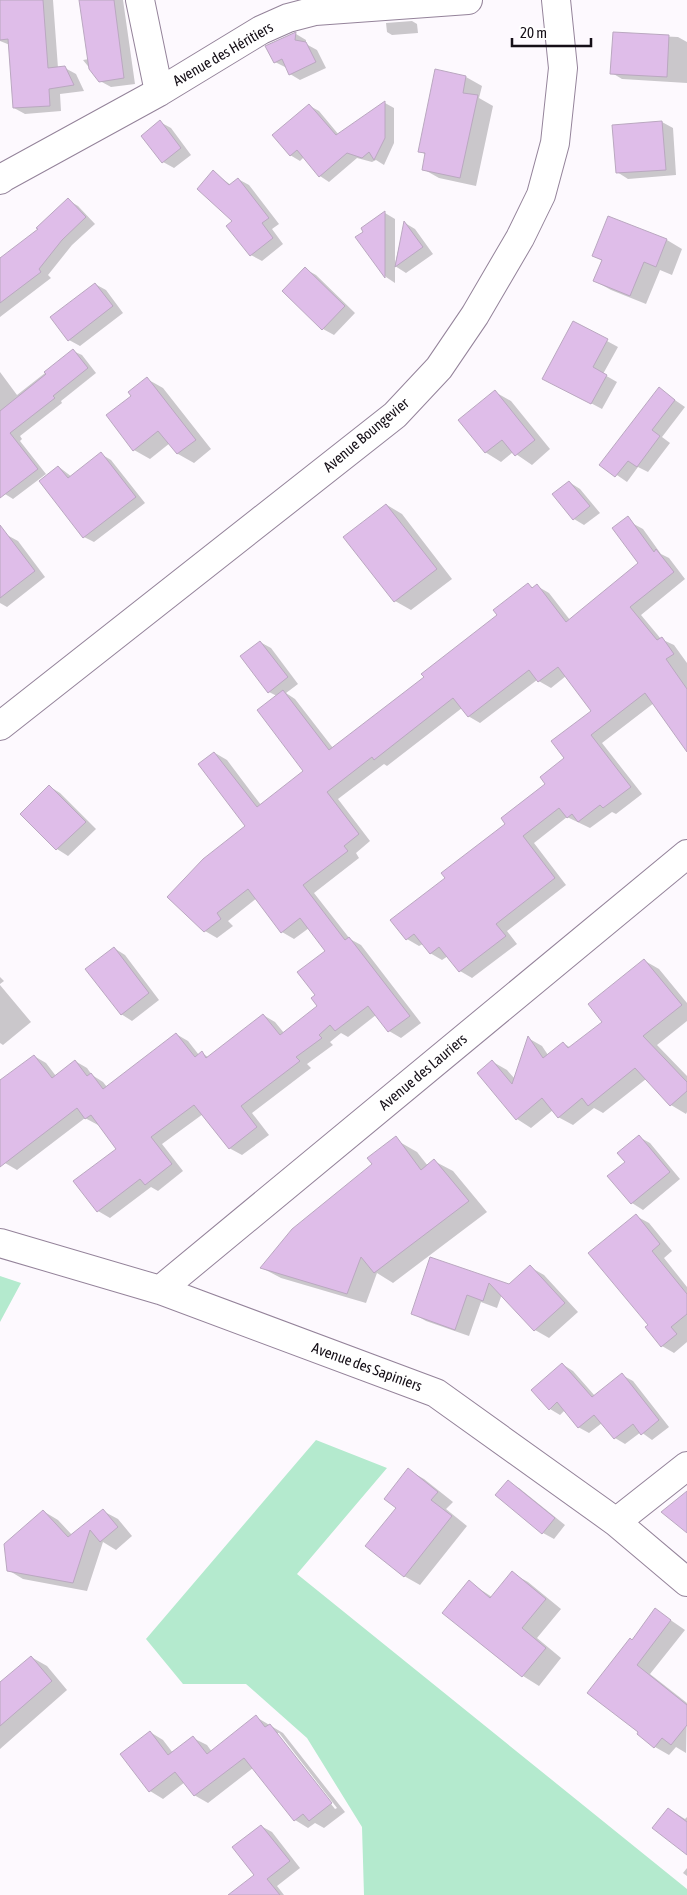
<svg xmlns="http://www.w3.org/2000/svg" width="687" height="1895" font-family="'Asap Condensed',sans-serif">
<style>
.green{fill:#b4eace}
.shadow{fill:#0003;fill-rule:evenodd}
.building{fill:#dfbde9;stroke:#baa8c0}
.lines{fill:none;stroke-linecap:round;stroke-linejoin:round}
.minor-casing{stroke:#94839a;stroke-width:30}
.minor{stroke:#fff;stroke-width:28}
.labels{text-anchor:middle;stroke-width:4;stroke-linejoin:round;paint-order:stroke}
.street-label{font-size:15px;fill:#150f17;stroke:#fff}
</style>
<rect width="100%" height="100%" fill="#fdf9fe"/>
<path class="green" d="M 0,1276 L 21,1283 L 0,1322 Z
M 316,1440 L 387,1468 L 297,1574 L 687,1889 L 687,1895 L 364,1895 L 362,1827 L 307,1738 L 246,1684 L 183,1684 L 146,1639 Z"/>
<path class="shadow" d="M 0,0 L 53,0 L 58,68 L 65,68 L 76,74 L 84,91 L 60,94 L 61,111 L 25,114 L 14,108 L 10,45 L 0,41 Z
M 97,0 L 123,0 L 135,84 L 111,87 L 100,81 L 83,60 L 101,57 Z
M 412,21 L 417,24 L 418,33 L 392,35 L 387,32 L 386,23 Z
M 296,34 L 306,40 L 306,44 L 317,50 L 326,68 L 300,80 L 290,74 L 287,68 L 275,62 L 267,46 Z
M 614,34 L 678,37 L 687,42 L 687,83 L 622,79 L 612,73 Z
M 436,71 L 466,77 L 482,86 L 479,98 L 493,106 L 476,186 L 439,178 L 423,169 L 426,155 L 420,151 Z
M 385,103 L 394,108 L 394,143 L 384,165 L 376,160 L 372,162 L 357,158 L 329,182 L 320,176 L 304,157 L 300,161 L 290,155 L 310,106 L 319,111 L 339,135 Z
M 160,122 L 171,128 L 191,155 L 174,168 L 163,162 Z
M 662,122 L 673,128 L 676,175 L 628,179 L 617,172 Z
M 213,172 L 231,185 L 238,179 L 249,185 L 279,224 L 272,229 L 283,244 L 262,261 L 251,255 L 234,221 Z
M 68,200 L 78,206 L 95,224 L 72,245 L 48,275 L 51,278 L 0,317 L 0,260 L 40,229 Z
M 385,213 L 395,219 L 395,263 L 405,223 L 415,229 L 433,254 L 406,273 L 395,266 L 395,283 L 386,277 L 357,238 Z
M 667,240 L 682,249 L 672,275 L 660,270 L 646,304 L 611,290 L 595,281 L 603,261 L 594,256 Z
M 305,269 L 316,275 L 355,313 L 334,335 L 323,329 L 284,291 Z
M 95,284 L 106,290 L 123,313 L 80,346 L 69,340 Z
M 607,341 L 618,347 L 603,374 L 617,382 L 602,409 L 555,384 Z
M 73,351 L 82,355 L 96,373 L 61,401 L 62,403 L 20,436 L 22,439 L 20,441 L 46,474 L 13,499 L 5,494 L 0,488 L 0,372 L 17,395 Z
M 147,379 L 163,388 L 211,449 L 194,463 L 178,454 L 170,443 L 150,459 L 134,450 L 133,396 Z
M 659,389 L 685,407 L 662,437 L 670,443 L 648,472 L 638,467 L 627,482 L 601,464 Z
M 495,392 L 511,401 L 550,449 L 532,465 L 513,452 L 501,462 L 485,452 Z
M 101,454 L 111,460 L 145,503 L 94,542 L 84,537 L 59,467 L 72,477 Z
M 569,482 L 580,489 L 600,513 L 584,525 L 574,519 Z
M 387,505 L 402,514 L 452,579 L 411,610 L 395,601 Z
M 630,522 L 643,529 L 661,554 L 669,558 L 685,579 L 641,615 L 661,639 L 674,645 L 687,663 L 687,745 L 654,703 L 602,743 L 642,794 L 616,814 L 612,812 L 590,828 L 567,817 L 534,843 L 566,885 L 507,931 L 517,944 L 472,978 L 460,971 L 448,956 L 442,960 L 430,953 L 423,944 L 419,946 L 407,939 L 392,920 L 447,878 L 507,824 L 547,784 L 566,758 L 593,711 L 566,676 L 551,688 L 537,680 L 480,723 L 468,716 L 462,708 L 387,766 L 384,764 L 338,799 L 370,841 L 356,853 L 359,858 L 314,893 L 350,939 L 361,945 L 421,1023 L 401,1038 L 389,1031 L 376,1015 L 348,1037 L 341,1033 L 330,1042 L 333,1045 L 307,1064 L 311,1068 L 252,1113 L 269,1135 L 242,1155 L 229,1148 L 203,1114 L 162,1144 L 183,1171 L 158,1191 L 151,1187 L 110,1218 L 98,1211 L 117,1149 L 99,1124 L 98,1125 L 85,1118 L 17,1170 L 5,1163 L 0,1156 L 0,1082 L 34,1056 L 46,1063 L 56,1076 L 75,1061 L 87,1068 L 92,1075 L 103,1082 L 107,1087 L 176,1034 L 188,1041 L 199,1055 L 202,1053 L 208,1057 L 263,1015 L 275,1022 L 284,1033 L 318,1006 L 316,995 L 327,951 L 309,928 L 294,939 L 282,932 L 257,898 L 228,921 L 233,926 L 217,938 L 205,931 L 247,826 L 215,753 L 227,760 L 261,805 L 305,771 L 277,696 L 269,692 L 260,642 L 271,648 L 298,684 L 286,693 L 295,699 L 333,748 L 425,677 L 499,615 L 528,585 L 534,588 L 537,586 L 549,593 L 570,620 L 640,563 Z
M 7,535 L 18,541 L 45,577 L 7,607 L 0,603 L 0,540 Z
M 49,786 L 60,793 L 96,829 L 68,856 L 57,849 L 21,814 Z
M 114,948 L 125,955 L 159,1000 L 132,1021 L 121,1014 Z
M 645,961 L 659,969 L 687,1003 L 687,1021 L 657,1045 L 687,1076 L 687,1112 L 686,1114 L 671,1105 L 646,1079 L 603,1113 L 594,1108 L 573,1125 L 558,1117 L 553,1110 L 531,1128 L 517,1119 L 493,1062 L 507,1070 L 515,1079 L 528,1038 L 542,1046 L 548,1055 L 563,1043 L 571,1048 L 604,1022 Z
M 0,977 L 4,981 L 0,984 Z
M 0,985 L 31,1022 L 3,1045 L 0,1043 Z
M 639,1137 L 650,1143 L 680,1179 L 643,1210 L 632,1203 L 609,1176 L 626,1162 Z
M 398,1141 L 417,1152 L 428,1166 L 434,1161 L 453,1171 L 487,1212 L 393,1283 L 377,1273 L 366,1303 L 281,1278 L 262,1268 Z
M 636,1216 L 649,1223 L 672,1251 L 664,1258 L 687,1287 L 687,1342 L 674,1353 L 662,1346 L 650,1326 Z
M 431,1259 L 509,1286 L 530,1267 L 544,1275 L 578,1312 L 549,1338 L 535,1330 L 502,1294 L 497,1308 L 481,1302 L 469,1336 L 426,1321 L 412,1313 Z
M 562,1364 L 573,1371 L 595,1396 L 622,1375 L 633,1381 L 669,1427 L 652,1440 L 641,1432 L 625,1444 L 615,1438 L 602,1423 L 589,1433 L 578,1427 L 565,1410 L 560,1415 L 550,1409 Z
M 408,1470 L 424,1479 L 453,1502 L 446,1509 L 467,1526 L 420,1585 L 404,1576 L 397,1508 Z
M 508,1482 L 519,1488 L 565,1525 L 554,1539 L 543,1533 Z
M 43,1511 L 58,1520 L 72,1535 L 103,1511 L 118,1519 L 132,1536 L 116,1550 L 103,1542 L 87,1591 L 23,1579 L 8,1570 Z
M 512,1573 L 528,1582 L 561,1609 L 537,1638 L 561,1658 L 539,1686 L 523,1676 L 444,1613 L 469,1582 L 492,1597 Z
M 656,1610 L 685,1630 L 650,1674 L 687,1703 L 686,1753 L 676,1747 L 669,1755 L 655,1747 L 640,1732 L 633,1641 Z
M 31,1657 L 47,1666 L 67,1690 L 0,1749 L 0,1684 Z
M 256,1717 L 283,1733 L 345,1812 L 324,1828 L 315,1823 L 308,1828 L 295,1820 L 253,1768 L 208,1803 L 194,1795 L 185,1782 L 163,1799 L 150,1791 L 150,1732 L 163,1740 L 173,1753 L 193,1738 L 207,1745 L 212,1752 ZM 275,1733 L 279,1733 L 337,1808 L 335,1809 Z
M 669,1809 L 685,1819 L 687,1817 L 687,1853 Z
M 261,1826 L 272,1832 L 300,1868 L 277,1886 L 284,1895 L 235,1895 L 256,1875 Z
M 687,1868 L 687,1876 L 683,1873 Z"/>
<path class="building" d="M 0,0 L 43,0 L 48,68 L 65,66 L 74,85 L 49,89 L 50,106 L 13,108 L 8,39 L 0,40 Z
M 79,0 L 114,0 L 124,78 L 99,82 L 89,69 Z
M 296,32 L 295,40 L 306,42 L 316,62 L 289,75 L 282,59 L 274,63 L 265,46 Z
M 613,32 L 669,35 L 667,77 L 610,74 Z
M 435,69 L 466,76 L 463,93 L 478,95 L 460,178 L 422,170 L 425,153 L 418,152 Z
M 385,101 L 385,138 L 374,160 L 369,152 L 362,158 L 347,153 L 319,177 L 297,150 L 290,156 L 272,135 L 309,104 L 336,135 Z
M 160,120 L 181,148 L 162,163 L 141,136 Z
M 662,121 L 666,170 L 616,173 L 612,125 Z
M 213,170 L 229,185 L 238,178 L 269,218 L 262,223 L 273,238 L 250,256 L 226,226 L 232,221 L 197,189 Z
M 68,198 L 86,217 L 62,240 L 39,269 L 41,272 L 0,303 L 0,258 L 38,229 L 36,228 Z
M 385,211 L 385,278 L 355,237 L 363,232 L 361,228 Z
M 608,216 L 667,239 L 656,267 L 644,262 L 630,296 L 593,281 L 602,260 L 592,256 Z
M 404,221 L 423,247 L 395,267 Z
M 305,267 L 345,306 L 322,330 L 282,291 Z
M 95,283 L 113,306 L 68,341 L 50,317 Z
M 573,321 L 608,339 L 593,367 L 607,375 L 591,404 L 542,379 Z
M 73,349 L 88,368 L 53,396 L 55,398 L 10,433 L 38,469 L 0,498 L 0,411 L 46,374 L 44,372 Z
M 147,377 L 196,440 L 177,454 L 158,431 L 133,451 L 106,415 L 131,396 L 128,392 Z
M 659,387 L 675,400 L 652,430 L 660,436 L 637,467 L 628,461 L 615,477 L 599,465 Z
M 495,390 L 535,440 L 515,456 L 502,440 L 485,453 L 458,420 Z
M 101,452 L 136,497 L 83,538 L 39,481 L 58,466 L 68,478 Z
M 569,481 L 590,506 L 573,520 L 552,494 Z
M 386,504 L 437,569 L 394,602 L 343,537 Z
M 628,516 L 654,552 L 656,549 L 674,572 L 630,607 L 657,640 L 662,637 L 674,654 L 666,659 L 687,689 L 687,752 L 645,693 L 591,735 L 631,787 L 603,808 L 600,805 L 578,822 L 572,814 L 567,818 L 559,808 L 523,836 L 555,878 L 496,924 L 506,936 L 459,972 L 439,947 L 430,954 L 414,934 L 406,940 L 390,920 L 445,878 L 441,873 L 505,824 L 501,818 L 545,784 L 540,777 L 564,758 L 551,741 L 591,711 L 558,667 L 538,682 L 529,670 L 468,717 L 453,698 L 374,760 L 372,757 L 327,792 L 359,834 L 344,846 L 348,851 L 303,885 L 345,940 L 349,937 L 410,1016 L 388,1032 L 368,1006 L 335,1031 L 330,1025 L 319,1035 L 322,1038 L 296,1057 L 300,1061 L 241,1106 L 257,1127 L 229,1149 L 194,1105 L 151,1137 L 172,1164 L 145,1185 L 140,1179 L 97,1212 L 73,1181 L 116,1149 L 91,1115 L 85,1119 L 77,1108 L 0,1167 L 0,1080 L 34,1055 L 52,1078 L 75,1060 L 87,1076 L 91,1073 L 103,1089 L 176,1033 L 195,1057 L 202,1051 L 206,1058 L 263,1014 L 280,1035 L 317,1006 L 311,998 L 315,995 L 297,972 L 325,951 L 300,918 L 281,933 L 248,889 L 217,913 L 221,919 L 204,932 L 167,897 L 203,859 L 245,826 L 198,764 L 214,752 L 257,807 L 303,771 L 257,710 L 283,690 L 329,750 L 424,677 L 421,674 L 497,615 L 493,610 L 528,583 L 532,588 L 537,584 L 566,622 L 638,563 L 612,528 Z
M 0,525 L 35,571 L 0,598 Z
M 260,641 L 288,677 L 268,693 L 240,656 Z
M 49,785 L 86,822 L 56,850 L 20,814 Z
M 114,947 L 149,993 L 121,1015 L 85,969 Z
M 644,959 L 682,1005 L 643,1036 L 687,1082 L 687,1091 L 670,1106 L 635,1068 L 588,1106 L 582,1098 L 558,1118 L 542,1098 L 516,1120 L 477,1073 L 492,1060 L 512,1084 L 528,1036 L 543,1058 L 563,1042 L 568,1048 L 602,1022 L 588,1004 Z
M 639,1135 L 670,1172 L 631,1204 L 607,1176 L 625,1162 L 617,1153 Z
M 396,1136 L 421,1170 L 434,1159 L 469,1201 L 374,1273 L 361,1257 L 347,1294 L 260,1268 L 292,1229 L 372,1164 L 367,1158 Z
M 636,1214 L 660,1244 L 652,1251 L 687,1294 L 687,1314 L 671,1327 L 677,1334 L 661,1347 L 645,1327 L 648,1325 L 588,1253 Z
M 430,1257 L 509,1284 L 530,1265 L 565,1303 L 534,1331 L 489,1283 L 483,1301 L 467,1295 L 455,1330 L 411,1314 Z
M 562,1363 L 592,1397 L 622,1373 L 659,1420 L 641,1435 L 633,1424 L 614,1439 L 594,1415 L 578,1428 L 557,1402 L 549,1410 L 531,1390 Z
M 408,1468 L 438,1492 L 431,1500 L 452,1516 L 404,1577 L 365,1546 L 396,1508 L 384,1499 Z
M 508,1480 L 555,1518 L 542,1534 L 495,1495 Z
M 687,1491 L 687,1533 L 661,1512 Z
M 103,1509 L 118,1527 L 100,1542 L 90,1530 L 73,1583 L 7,1571 L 4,1544 L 43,1510 L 68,1537 Z
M 512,1571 L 546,1599 L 522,1628 L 546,1648 L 522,1677 L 442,1613 L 469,1580 L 490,1598 Z
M 655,1608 L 671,1620 L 637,1665 L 687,1705 L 687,1725 L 671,1745 L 662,1738 L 654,1748 L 637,1734 L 638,1732 L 587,1693 L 630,1638 L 632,1640 Z
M 31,1656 L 52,1681 L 0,1726 L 0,1682 Z
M 256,1715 L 265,1727 L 270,1724 L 332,1803 L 309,1821 L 303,1814 L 294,1821 L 244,1758 L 194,1796 L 175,1772 L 149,1792 L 120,1754 L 150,1731 L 168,1755 L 193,1736 L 207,1754 Z
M 668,1808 L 687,1822 L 687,1855 L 652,1828 Z
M 261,1825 L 290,1861 L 267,1879 L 280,1895 L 228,1895 L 254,1875 L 232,1847 Z"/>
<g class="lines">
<g class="minor-casing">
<path id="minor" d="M 140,0 L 159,92
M 0,180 L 4,177 L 159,92 L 261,30 L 288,18 L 315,11 L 468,0
M 0,726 L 395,415 L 439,368 L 475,315 L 520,238 L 541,195 L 555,143 L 563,68 L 556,0
M 0,1243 L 160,1290 L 436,1393 L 616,1522 L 687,1582
M 160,1290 L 687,854
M 616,1522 L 687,1466"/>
</g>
<use href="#minor" class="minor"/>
</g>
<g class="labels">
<g class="street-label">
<text transform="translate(223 54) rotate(-30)" y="5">Avenue des Héritiers</text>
<text transform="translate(366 435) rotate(-40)" y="5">Avenue Boungevier</text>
<text transform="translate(423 1072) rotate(-40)" y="5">Avenue des Lauriers</text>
<text transform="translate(367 1367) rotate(20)" y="5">Avenue des Sapiniers</text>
</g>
</g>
<path d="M512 38v8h79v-8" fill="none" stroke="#150f17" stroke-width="2.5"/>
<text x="520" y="38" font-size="15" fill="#150f17" stroke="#ffffff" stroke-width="4" paint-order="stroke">20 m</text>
</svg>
